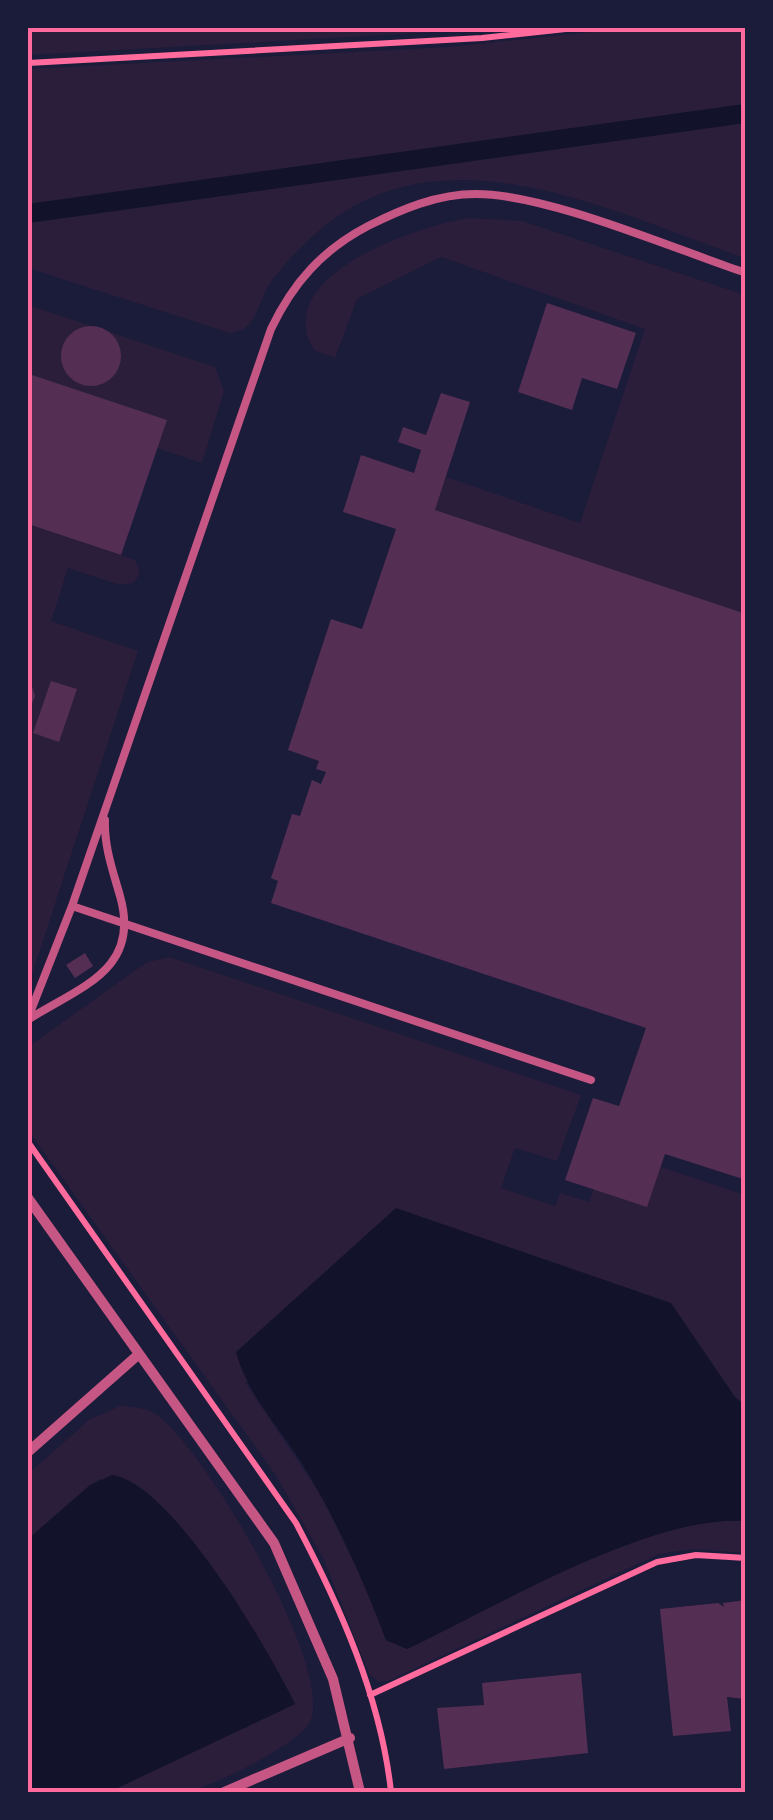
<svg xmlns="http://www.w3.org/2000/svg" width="773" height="1820" font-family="'PT Sans',sans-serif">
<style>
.green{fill:#2a1e3b}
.water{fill:#12122b}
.building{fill:#542f53}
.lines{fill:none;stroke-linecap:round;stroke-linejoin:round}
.path{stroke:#ff6b9d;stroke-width:6}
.service{stroke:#c65784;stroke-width:8}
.minor{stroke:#c65784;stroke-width:10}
.neatline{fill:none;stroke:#ff6b9d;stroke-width:4}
</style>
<rect width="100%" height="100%" fill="#1b1b3a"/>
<path class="green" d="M 28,28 L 508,28 L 28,55 Z
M 629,28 L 745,28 L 745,104 L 28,204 L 28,69 L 448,47 Z
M 745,123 L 745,258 C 610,212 437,120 312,237 C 297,251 283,265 271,282 C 261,295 258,319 245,328 C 241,331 235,332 230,333 L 28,268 L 28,223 Z
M 468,218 L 522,221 L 745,295 L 745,614 L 435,510 L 446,477 L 580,523 L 645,329 L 441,257 L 357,299 L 335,358 L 314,350 C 269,275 417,227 468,218 Z
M 28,305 L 215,367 L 224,391 L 202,463 L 157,448 L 32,376 L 28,387 Z
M 28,524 L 135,560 L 140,574 L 133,583 L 120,585 L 68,568 L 51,621 L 138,651 L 28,986 Z
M 170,957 L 581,1095 L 557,1161 L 515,1148 L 501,1188 L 555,1206 L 560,1193 L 589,1202 L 594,1189 L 661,1167 L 745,1195 L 745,1406 L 735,1397 L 245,1382 L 322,1497 L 364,1583 L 386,1640 L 407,1649 C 495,1607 651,1514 745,1521 L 745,1553 L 693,1549 L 659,1554 L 388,1681 L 379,1682 L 369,1674 L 324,1560 L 277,1477 L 28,1130 L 28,1047 L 147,962 Z
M 120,1406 C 133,1407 146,1407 157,1415 C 204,1448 335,1667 310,1722 C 299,1744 211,1788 185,1792 C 162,1797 133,1792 109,1792 L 294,1704 L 233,1596 L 175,1522 L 148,1496 L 99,1479 L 28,1539 L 28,1474 L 89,1420 Z"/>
<path class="water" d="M 745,104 L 745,123 L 28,223 L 28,204 Z
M 396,1208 L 671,1303 L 735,1397 L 745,1406 L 745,1521 C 651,1514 496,1607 407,1649 L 386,1640 C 363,1579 337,1521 303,1465 C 279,1426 248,1396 236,1352 Z
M 112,1475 C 171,1482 270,1652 295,1704 L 109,1792 L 28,1792 L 28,1539 L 90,1485 Z"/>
<path class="building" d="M 547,303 L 636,333 L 617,389 L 582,378 L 572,410 L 518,392 Z
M61 356a30 30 0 1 1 60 0a30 30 0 1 1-60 0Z
M 32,375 L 167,420 L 121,555 L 28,524 L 28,387 Z
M 441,393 L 470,402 L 435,510 L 746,614 L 746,1180 L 665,1154 L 647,1207 L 565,1180 L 593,1098 L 619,1106 L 646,1028 L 271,903 L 278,881 L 271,878 L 292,814 L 300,816 L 312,780 L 321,784 L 326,772 L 316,769 L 319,761 L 288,750 L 331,619 L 362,629 L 396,529 L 343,512 L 361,455 L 414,473 L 421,450 L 398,442 L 403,427 L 426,435 Z
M 28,674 L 35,696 L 28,714 Z
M 51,681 L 77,689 L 59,742 L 33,733 Z
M 85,953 L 93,966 L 75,978 L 66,965 Z
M 746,1600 L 746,1699 L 727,1697 L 731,1731 L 673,1736 L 660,1609 L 718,1603 L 724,1607 L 723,1603 Z
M 581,1673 L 588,1753 L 444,1769 L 437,1708 L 484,1705 L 482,1683 Z"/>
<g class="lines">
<path class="path" d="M 28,63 L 482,38 L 575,28
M 28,1142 L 296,1523 C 340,1606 381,1698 391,1792
M 370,1695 L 657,1562 L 696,1555 L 746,1558"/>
<path class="service" d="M 72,906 L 591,1080
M 28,1018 L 72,906 L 271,329 C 293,283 322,250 368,226 C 402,209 437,194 476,194 C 548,194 674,249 746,273
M 29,1019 C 82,986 141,969 120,896 C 113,871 104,847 105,820"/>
<path class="minor" d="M 28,1198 L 274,1543 L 333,1679 L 360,1792
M 28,1452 L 139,1354
M 224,1792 L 350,1738"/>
</g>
<rect width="773" height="1820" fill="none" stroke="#1b1b3a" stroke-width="60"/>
<rect x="30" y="30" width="713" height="1760" class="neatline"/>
</svg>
